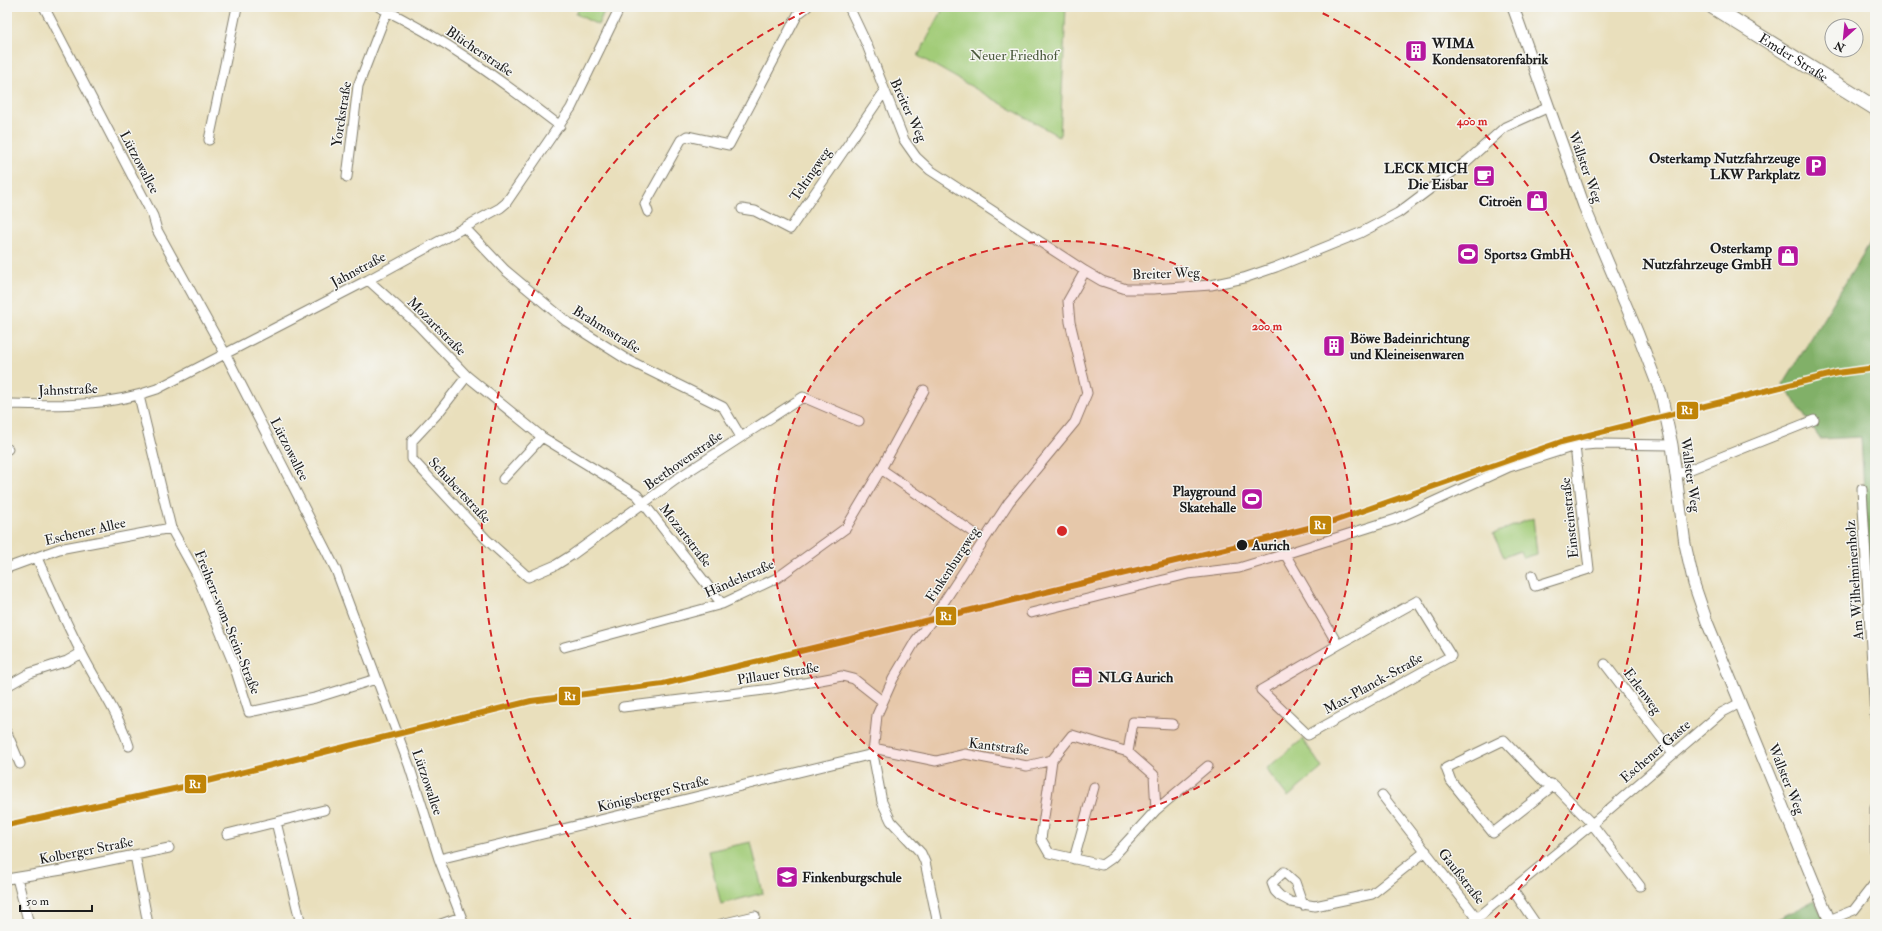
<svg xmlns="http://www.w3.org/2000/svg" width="1882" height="931" font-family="'IM FELL Double Pica',serif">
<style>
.green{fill:#a2cc78;stroke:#5f744a}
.forest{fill:#81b068;stroke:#4e6642}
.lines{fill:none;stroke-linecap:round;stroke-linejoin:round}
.minor-casing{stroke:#827e6c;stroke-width:11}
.tertiary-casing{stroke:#827e6c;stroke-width:13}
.primary-casing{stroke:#827e6c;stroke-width:16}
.minor{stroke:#fff;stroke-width:9}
.tertiary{stroke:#fff;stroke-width:11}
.primary{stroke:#fff;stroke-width:14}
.rail-1-casing{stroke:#f6f6f2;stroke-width:9}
.rail-1{stroke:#c08407;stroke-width:6}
.ring{fill:none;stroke:#d62828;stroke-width:2;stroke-dasharray:7 5}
.stop-dot{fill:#1c1c1c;stroke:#f6f6f2;stroke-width:1.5}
.labels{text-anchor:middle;stroke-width:3;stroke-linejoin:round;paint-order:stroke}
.poi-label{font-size:14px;font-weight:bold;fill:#1c1c1c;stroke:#f6f6f2;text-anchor:start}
.street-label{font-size:14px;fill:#1c1c1c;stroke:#f6f6f2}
.park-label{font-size:14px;fill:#4b5a3c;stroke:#f6f6f2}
.stop-label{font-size:14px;font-weight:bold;fill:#1c1c1c;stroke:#f6f6f2;text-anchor:start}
.centre{fill:#d62828;stroke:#f6f6f2;stroke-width:2}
.ring-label{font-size:12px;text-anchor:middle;font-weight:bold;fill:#d62828;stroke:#f6f6f2;stroke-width:3;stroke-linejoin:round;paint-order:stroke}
.line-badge{stroke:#f6f6f2;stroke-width:1.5}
.badge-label{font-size:11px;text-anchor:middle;font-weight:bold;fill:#fff}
</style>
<rect width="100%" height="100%" fill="#f6f6f2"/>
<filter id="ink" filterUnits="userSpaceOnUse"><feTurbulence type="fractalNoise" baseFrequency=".025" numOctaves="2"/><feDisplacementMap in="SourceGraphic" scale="8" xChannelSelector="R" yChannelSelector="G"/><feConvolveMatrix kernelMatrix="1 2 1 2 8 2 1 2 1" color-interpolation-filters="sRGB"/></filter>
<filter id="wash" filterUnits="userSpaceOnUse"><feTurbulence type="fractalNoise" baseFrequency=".012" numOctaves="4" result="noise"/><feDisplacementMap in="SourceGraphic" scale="16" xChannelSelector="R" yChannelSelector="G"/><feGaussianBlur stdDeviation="0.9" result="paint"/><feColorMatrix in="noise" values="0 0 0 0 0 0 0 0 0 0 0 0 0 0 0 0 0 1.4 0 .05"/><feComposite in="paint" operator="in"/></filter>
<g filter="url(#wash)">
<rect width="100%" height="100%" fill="#e9dfbc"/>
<path class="green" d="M 579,7 L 606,7 L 598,25 L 576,14 Z
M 944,7 L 1066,7 L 1060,137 L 918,56 Z
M 1533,518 L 1537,554 L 1523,558 L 1520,551 L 1504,557 L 1493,534 Z
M 1303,739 L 1322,768 L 1288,797 L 1266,769 Z
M 751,842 L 763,893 L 721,904 L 708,851 Z"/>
<path class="forest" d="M 1873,238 L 1875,239 L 1875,690 L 1861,437 L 1820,439 L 1783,384 Z
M 1815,900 L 1825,924 L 1768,924 Z"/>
</g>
<g filter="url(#ink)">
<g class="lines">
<g class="minor-casing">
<path id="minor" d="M 44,7 L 153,216 L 157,230 L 226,355 L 336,570 L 409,765 L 439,859 L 464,924
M 379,7 C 444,38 503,82 560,126
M 849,7 L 867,45 L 904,140 L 916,157 L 930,170 L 1085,271 L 1102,281 L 1126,289 L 1153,289 L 1211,285 L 1244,278 L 1276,267 L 1360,233 L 1398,213 L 1467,161 L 1505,127 L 1549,107
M 209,140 L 237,7
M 347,177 L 358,86 L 387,11
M 742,209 L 755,211 L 790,229 L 884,92
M 648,212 L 645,204 L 681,140 L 687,136 L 729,145 L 798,14 L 807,7
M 465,228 L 505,270 L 566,321 L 626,359 L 723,407 L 741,437
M 368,280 L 417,324 L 467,376 L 542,437 L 637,495 L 722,604
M 467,376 L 439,412 L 412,441 L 412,459 L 486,539 L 528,577 L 556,565 L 572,555 L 678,478 L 803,397 L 859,421
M 139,396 L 171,528 L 196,573 L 234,665 L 249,712 L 315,698 L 376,679
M 7,410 L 11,404 C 61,406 110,406 157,389 L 368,280 L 500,208 L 506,203 L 571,108 L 620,7
M 7,449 L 8,449
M 881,469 L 924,390
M 1676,475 L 1814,420
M 503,479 L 542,437
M 1862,489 L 1875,717
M 1285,554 L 1338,645 L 1261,690 L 1308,735 L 1451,656 L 1417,601 L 1338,645
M 37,558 C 51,589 65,621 81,652 C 97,684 117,710 129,746
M 7,568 L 59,549 L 171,528
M 1532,575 L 1535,586 L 1589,569 L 1575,446
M 1031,613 L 1188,574 L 1239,568 L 1285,554 L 1396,519 L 1509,467 L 1575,446 L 1597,444 L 1672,445
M 564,647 L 722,604 L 777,578 L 846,528 L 881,469 L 984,540
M 1605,664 L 1673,753
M 7,686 L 30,673 L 67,661 L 81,653
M 623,707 L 772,689 L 842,676 L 854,679 L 882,701
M 7,733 L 20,764
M 873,748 L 936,761 L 965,754 L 1027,766 L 1052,760 L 1041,839 L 1049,853 L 1102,865 L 1112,858 L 1156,810 L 1208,766
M 1128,752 L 1133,722 L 1173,724
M 1052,760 L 1072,735 L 1128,752 L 1154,775 L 1156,810
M 1554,785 L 1493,833 L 1451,781 L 1446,768 L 1504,740 L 1544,782 L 1554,785 L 1592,824 L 1640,886
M 1382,795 L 1477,918
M 1875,807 L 1875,851
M 227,834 L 276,822
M 135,855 L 148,924
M 439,859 L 873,754
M 1074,859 L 1094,787
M 17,878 L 29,924
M 7,879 L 62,870 L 169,848
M 1512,889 L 1536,924
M 1303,905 L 1295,882 L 1284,872 L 1272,883 L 1275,891 L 1280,896 L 1291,902 L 1315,906 L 1372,894 L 1426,851
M 1829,920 L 1854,910 L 1875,883
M 301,924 L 276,822 L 324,810
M 441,924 L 461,917
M 721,924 L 755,916
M 938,924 L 925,862 L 921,853 L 891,821 L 882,802 L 873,754 L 877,715 L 893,679 L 916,640 L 932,620 L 1009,502 L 1075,422 L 1087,393 L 1070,322 L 1068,301 L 1085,271
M 1470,924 L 1592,824 L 1721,713 L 1740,703"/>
</g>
<g class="tertiary-casing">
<path id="tertiary" d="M 1513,7 L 1584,206 L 1638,334 L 1661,394 L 1672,445 L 1685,544 L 1694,584 L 1707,622 L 1831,924"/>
</g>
<g class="primary-casing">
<g id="primary">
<path id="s1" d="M 1713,7 L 1875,108"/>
</g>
</g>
<use href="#minor" class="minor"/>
<use href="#tertiary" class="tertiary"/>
<use href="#primary" class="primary"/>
<g class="rail-1-casing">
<path id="rail-1" d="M 7,825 L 183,787 L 531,701 L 663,684 L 1242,545 L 1328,523 L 1561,442 L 1837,373 L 1875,368"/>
</g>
<use href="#rail-1" class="rail-1"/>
</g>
</g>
<circle cx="1062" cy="531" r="290" fill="#d62828" fill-opacity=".12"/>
<g class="ring">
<circle cx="1062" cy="531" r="290"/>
<path d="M634 923A580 580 0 0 1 812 8M1312 8A580 580 0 0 1 1490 923"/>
</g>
<defs>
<g id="building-square" transform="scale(1.15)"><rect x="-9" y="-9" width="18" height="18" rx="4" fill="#b5179e" stroke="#f6f6f2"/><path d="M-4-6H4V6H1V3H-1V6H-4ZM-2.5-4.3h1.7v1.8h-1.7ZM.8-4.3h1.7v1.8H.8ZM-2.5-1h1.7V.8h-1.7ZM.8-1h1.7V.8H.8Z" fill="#fff"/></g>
<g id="parking-square" transform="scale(1.15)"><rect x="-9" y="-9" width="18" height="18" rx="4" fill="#b5179e" stroke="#f6f6f2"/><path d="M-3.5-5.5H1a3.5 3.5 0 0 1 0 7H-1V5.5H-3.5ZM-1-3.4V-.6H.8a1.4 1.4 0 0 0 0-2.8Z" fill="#fff"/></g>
<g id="cafe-square" transform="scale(1.15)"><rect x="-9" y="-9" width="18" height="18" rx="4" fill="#b5179e" stroke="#f6f6f2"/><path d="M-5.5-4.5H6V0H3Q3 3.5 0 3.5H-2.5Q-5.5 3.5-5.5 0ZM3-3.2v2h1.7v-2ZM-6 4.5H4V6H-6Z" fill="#fff"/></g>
<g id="shop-square" transform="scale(1.15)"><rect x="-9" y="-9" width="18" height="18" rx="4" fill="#b5179e" stroke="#f6f6f2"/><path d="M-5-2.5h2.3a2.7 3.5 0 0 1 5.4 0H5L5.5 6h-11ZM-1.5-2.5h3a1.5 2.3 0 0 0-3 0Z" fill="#fff"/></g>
<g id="stadium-square" transform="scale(1.15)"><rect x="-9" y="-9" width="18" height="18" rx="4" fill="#b5179e" stroke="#f6f6f2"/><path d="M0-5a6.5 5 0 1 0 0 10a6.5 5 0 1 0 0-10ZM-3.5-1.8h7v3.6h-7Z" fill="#fff"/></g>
<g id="office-square" transform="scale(1.15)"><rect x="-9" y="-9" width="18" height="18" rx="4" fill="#b5179e" stroke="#f6f6f2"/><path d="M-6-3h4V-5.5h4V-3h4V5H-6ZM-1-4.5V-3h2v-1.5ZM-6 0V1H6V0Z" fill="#fff"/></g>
<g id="school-square" transform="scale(1.15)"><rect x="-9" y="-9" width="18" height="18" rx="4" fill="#b5179e" stroke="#f6f6f2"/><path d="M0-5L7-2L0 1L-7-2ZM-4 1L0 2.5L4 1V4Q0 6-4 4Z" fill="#fff"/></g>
</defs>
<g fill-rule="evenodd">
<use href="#building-square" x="1416" y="51"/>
<use href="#parking-square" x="1816" y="166"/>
<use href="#cafe-square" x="1484" y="176"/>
<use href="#shop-square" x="1537" y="201"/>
<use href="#stadium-square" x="1468" y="254"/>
<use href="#shop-square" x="1788" y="256"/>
<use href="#building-square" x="1334" y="346"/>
<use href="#stadium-square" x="1252" y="499"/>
<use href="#office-square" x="1082" y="677"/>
<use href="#school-square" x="787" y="877"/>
</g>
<circle class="stop-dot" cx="1242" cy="545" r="6"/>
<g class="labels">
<g class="poi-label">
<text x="1432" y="48">WIMA<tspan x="1432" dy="16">Kondensatorenfabrik</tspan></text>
<text x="1800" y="163" text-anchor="end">Osterkamp Nutzfahrzeuge<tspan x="1800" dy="16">LKW Parkplatz</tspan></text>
<text x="1468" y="173" text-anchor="end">LECK MICH<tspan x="1468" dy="16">Die Eisbar</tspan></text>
<text x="1522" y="206" text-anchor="end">Citroën</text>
<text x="1772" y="253" text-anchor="end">Osterkamp<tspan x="1772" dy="16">Nutzfahrzeuge GmbH</tspan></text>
<text x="1484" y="259">Sports2 GmbH</text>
<text x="1350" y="343">Böwe Badeinrichtung<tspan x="1350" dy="16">und Kleineisenwaren</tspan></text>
<text x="1236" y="496" text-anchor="end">Playground<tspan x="1236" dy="16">Skatehalle</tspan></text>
<text x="1098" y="682">NLG Aurich</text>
<text x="802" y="882">Finkenburgschule</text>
</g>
<g class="street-label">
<text transform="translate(480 51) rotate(34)" y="5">Blücherstraße</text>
<text dy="5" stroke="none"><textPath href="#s1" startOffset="95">Emder Straße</textPath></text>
<text transform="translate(909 110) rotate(65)" y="5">Breiter Weg</text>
<text transform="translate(341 114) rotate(-81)" y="5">Yorckstraße</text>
<text transform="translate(140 162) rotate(62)" y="5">Lützowallee</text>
<text transform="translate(1586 167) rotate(70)" y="5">Wallster Weg</text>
<text transform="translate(810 174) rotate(-56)" y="5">Teltingweg</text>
<text transform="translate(358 269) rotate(-28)" y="5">Jahnstraße</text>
<text transform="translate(1166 273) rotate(-2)" y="5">Breiter Weg</text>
<text transform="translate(437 326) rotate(45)" y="5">Mozartstraße</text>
<text transform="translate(607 329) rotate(32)" y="5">Brahmsstraße</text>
<text transform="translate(68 389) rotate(-2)" y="5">Jahnstraße</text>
<text transform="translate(290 449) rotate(63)" y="5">Lützowallee</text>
<text transform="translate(683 460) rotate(-35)" y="5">Beethovenstraße</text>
<text transform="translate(1691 475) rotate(82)" y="5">Wallster Weg</text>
<text transform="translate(460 490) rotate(47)" y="5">Schubertstraße</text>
<text transform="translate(1569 518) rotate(-96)" y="5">Einsteinstraße</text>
<text transform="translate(85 531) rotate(-13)" y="5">Eschener Allee</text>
<text transform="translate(686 535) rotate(52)" y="5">Mozartstraße</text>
<text transform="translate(952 564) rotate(-57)" y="5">Finkenburgweg</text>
<text transform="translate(739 578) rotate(-24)" y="5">Händelstraße</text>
<text transform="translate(1854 580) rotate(-94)" y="5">Am Wilhelminenholz</text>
<text transform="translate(228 622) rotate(68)" y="5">Freiherr-vom-Stein-Straße</text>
<text transform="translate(778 673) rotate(-9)" y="5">Pillauer Straße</text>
<text transform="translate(1373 683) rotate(-29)" y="5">Max-Planck-Straße</text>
<text transform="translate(1643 691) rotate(53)" y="5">Erlenweg</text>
<text transform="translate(999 746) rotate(7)" y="5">Kantstraße</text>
<text transform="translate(1655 751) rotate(-41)" y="5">Eschener Gaste</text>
<text transform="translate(1787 779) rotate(68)" y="5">Wallster Weg</text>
<text transform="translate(428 782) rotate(71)" y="5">Lützowallee</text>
<text transform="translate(653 793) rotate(-14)" y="5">Königsberger Straße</text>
<text transform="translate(86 850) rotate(-11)" y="5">Kolberger Straße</text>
<text transform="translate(1462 876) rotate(52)" y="5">Gaußstraße</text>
</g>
<g class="park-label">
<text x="1014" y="60">Neuer Friedhof</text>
</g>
<g class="stop-label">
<text x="1252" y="550">Aurich</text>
</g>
</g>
<circle cx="1062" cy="531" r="6" class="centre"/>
<g class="ring-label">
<text x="1472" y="125">400 m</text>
<text x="1267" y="330">200 m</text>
</g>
<g class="line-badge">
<rect x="1676" y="401" width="23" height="19" rx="4" fill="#c08407"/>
<rect x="1309" y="515" width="23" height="20" rx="4" fill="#c08407"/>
<rect x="935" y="606" width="22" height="20" rx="4" fill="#c08407"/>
<rect x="558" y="686" width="23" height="20" rx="4" fill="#c08407"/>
<rect x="184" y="774" width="23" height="20" rx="4" fill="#c08407"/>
</g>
<g class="badge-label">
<text x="1687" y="414">R1</text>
<text x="1320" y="529">R1</text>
<text x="946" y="620">R1</text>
<text x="570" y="700">R1</text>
<text x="195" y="788">R1</text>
</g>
<rect width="1882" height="931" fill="none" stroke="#f6f6f2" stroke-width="24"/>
<g transform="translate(1844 38) rotate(207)"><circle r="19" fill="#f6f6f2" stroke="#9f9f9c"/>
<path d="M0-3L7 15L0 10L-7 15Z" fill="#b5179e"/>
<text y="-6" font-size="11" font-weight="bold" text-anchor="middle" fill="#1c1c1c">N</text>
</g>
<path d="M20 905v6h72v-6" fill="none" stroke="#1c1c1c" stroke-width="2"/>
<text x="26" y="905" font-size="12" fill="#1c1c1c" stroke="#f6f6f2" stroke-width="3" paint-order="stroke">50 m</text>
</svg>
